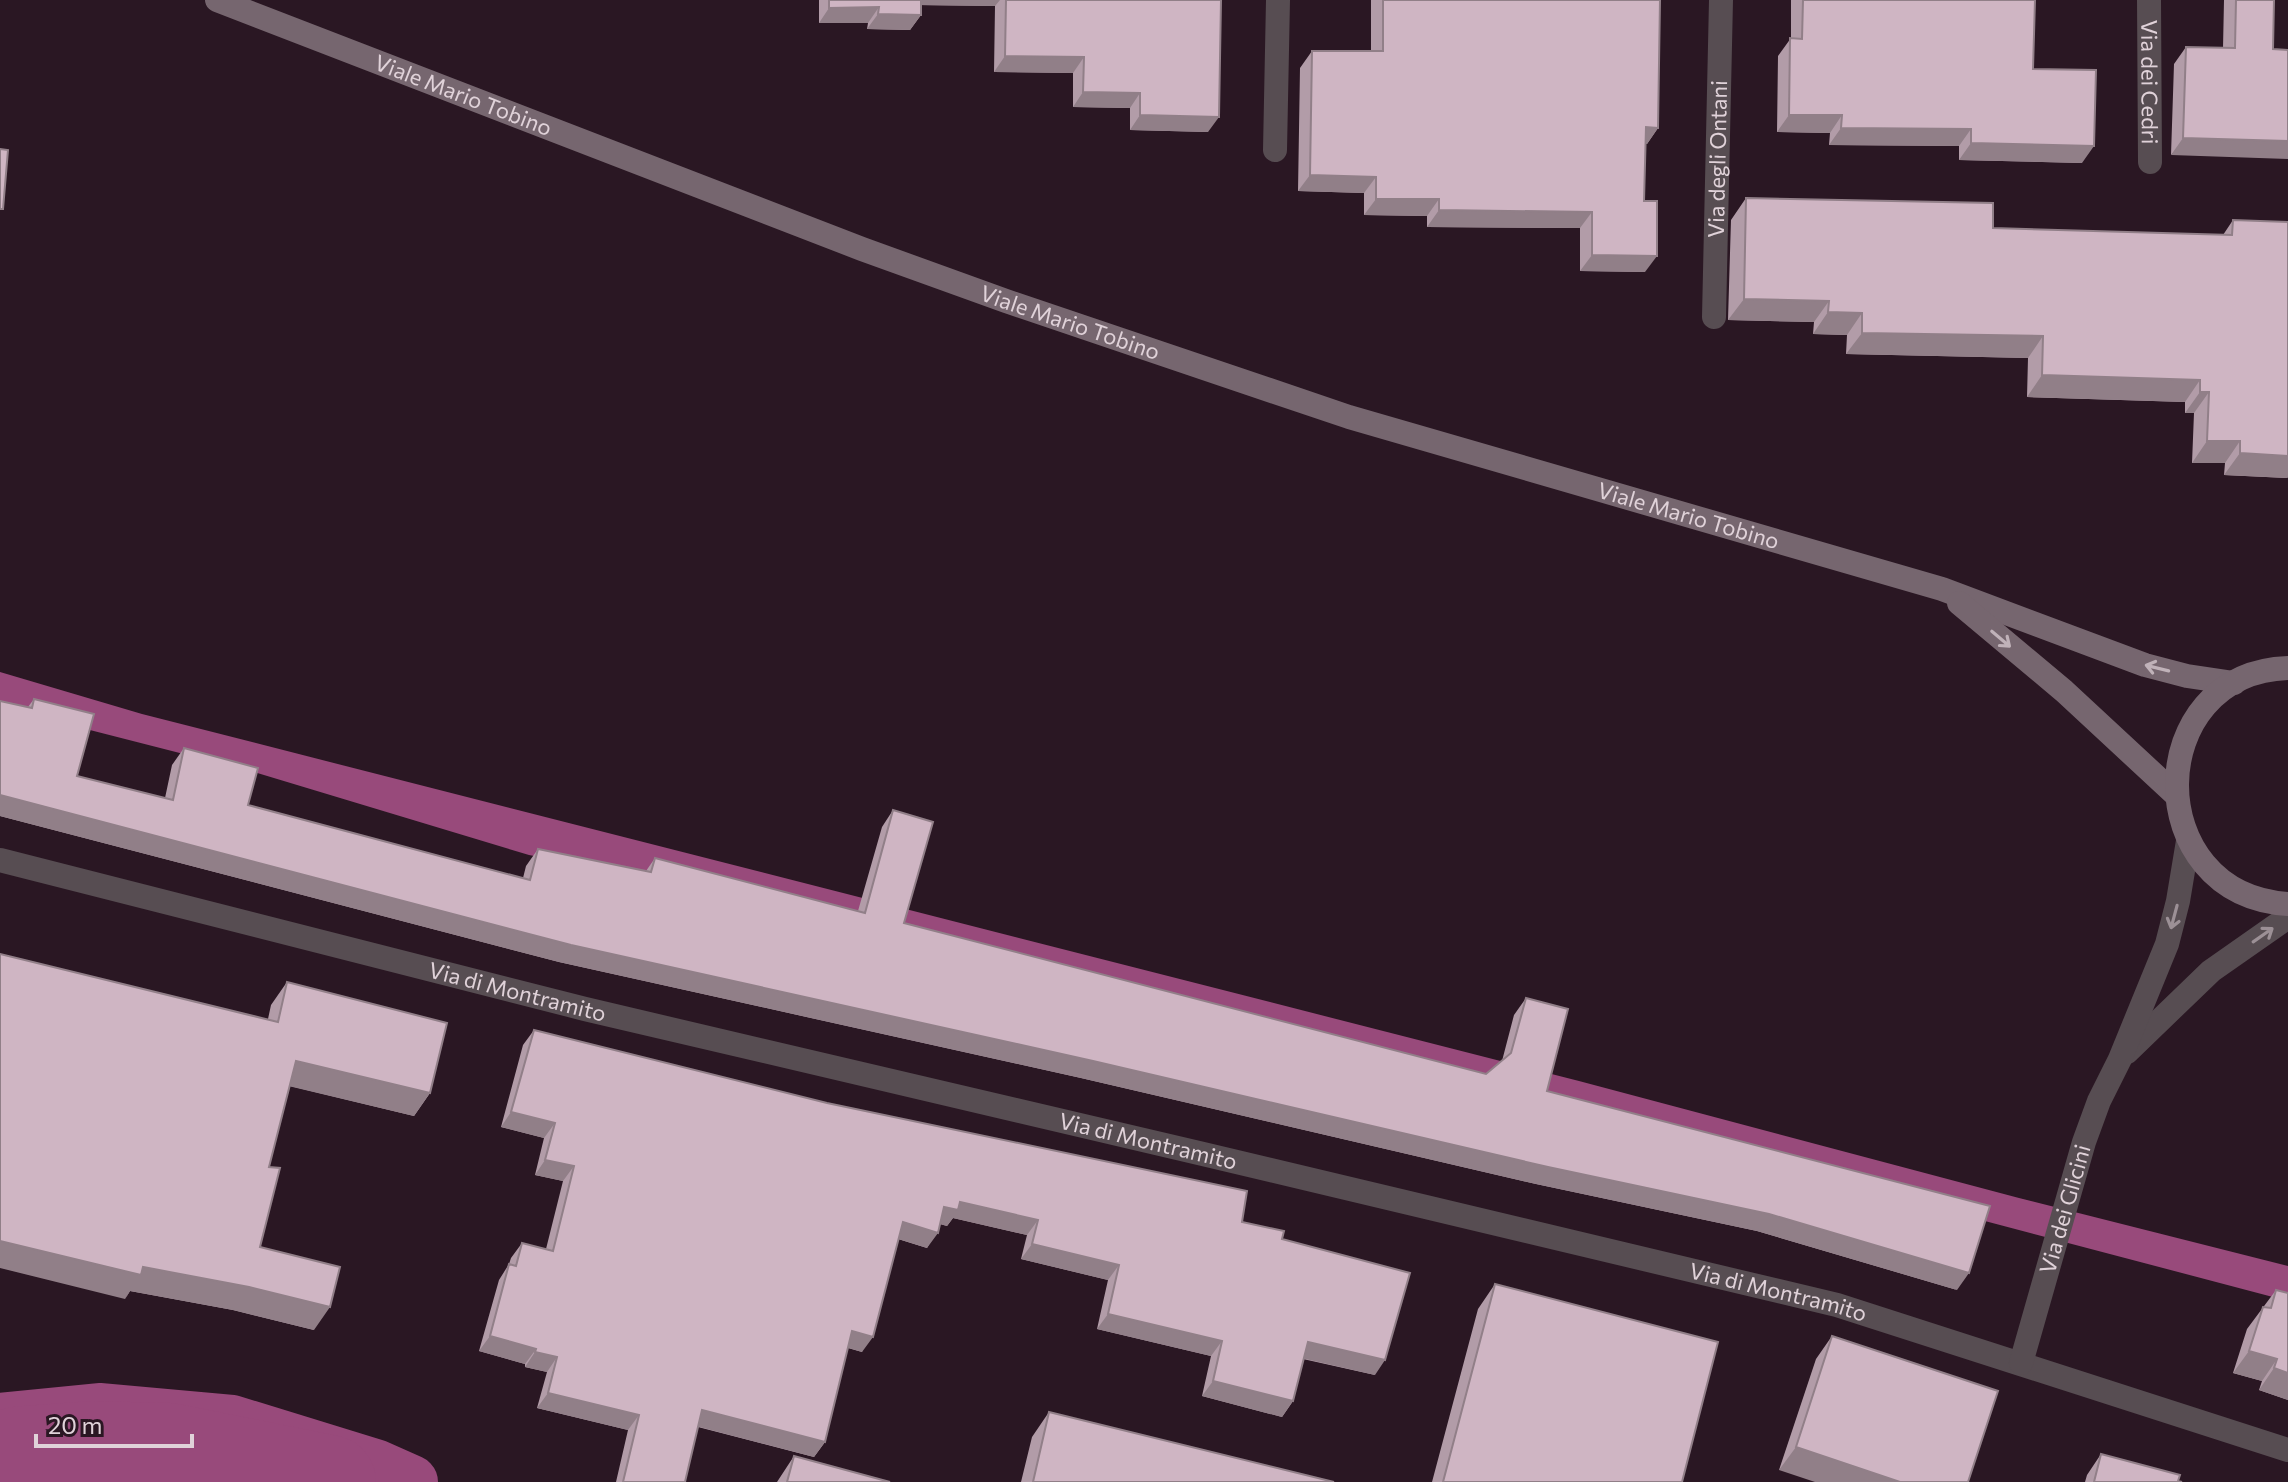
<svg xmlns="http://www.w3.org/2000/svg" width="2288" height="1482" font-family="Commissioner,sans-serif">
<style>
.water{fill:#984a7b}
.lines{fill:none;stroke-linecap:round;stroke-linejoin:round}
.canal{stroke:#984a7b;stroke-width:54}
.river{stroke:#984a7b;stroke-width:94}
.street{stroke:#574d52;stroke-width:24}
.secondary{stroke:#76666f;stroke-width:24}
.wall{fill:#b29ca8}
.shaded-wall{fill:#917f88}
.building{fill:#cfb5c3;stroke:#917f88;stroke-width:2}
.oneway{stroke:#c0b2b9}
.oneway2{stroke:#9c9096}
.labels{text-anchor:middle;stroke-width:8;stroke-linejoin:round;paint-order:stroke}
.street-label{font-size:22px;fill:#e0d2d9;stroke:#2a1723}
</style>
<rect width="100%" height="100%" fill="#2a1723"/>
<path class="water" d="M 0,672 L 142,714 L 1579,1081 L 2019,1198 L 2288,1266 L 2288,1301 L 777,902 L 529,855 L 254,772 L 0,707 Z"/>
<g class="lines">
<path class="canal" d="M 0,1420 L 99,1410 L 232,1422 L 375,1466 L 411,1482"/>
<path class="river" d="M 0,1458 L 23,1453 L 91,1448 L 169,1450 L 329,1482"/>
<g class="street">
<path id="s1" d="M 2149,0 L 2150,162"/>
<path d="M 1275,150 L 1278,0"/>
<path id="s2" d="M 1714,317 L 1721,0"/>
<path id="s3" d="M 0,860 L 585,1009 L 1203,1154 L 1837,1305 L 2288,1450"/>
<path d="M 2127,1052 L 2211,971 L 2288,917"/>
<path id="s4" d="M 2021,1363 L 2084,1142 L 2099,1101 L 2120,1059 L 2167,944 L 2178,901 L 2188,841"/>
</g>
<g class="secondary">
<path id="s5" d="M 217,0 L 862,249 L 1006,301 L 1349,417 L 1942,589 L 2145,665 L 2187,676 L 2234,683"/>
<path d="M 1959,603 L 2064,691 L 2175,794"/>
<path d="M 2288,668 C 2141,673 2139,895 2288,904"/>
</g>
</g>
<path class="wall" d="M 819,0 L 1221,0 L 1208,132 L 1130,130 L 1130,108 L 1073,107 L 1073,73 L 994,72 L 995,6 L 921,5 L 921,15 L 910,30 L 867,29 L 868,23 L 819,23 Z
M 1371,0 L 1660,0 L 1658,128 L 1647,144 L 1645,144 L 1645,272 L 1580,271 L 1580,228 L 1427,227 L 1427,216 L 1364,215 L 1364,193 L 1298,191 L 1300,68 L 1312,51 L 1371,51 Z
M 1791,0 L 2035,0 L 2033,69 L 2082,163 L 1959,160 L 1959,146 L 1829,145 L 1830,133 L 1777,132 L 1778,56 L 1791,38 Z
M 2224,0 L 2274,0 L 2273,49 L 2171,155 L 2174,64 L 2186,47 L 2223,48 Z
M 1746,198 L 1993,228 L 2223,235 L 2233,220 L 2288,222 L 2288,477 L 2287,478 L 2224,475 L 2225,463 L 2192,463 L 2194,413 L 2185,413 L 2185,402 L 2027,397 L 2028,358 L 1846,354 L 1847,335 L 1813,334 L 1814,322 L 1728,320 L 1731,220 Z
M 34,699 L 77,776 L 165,798 L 172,765 L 184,748 L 248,805 L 523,878 L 526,866 L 538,849 L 646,871 L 655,858 L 858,911 L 882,827 L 893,810 L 904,923 L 1486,1074 L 1502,1061 L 1514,1015 L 1526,998 L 1547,1091 L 1957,1290 L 1757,1231 L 1536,1184 L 1081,1078 L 559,962 L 0,816 L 0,701 L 28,707 Z
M 287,982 L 430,1093 L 414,1116 L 290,1086 L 269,1167 L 260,1247 L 314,1330 L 233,1310 L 130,1291 L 125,1299 L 268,1019 L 271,1005 Z
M 534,1030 L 1242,1222 L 1282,1239 L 1375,1375 L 1303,1359 L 1293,1401 L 1282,1417 L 1202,1396 L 1211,1356 L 1097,1329 L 1108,1280 L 1021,1259 L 1027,1235 L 953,1218 L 947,1226 L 940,1224 L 927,1248 L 898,1239 L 862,1352 L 848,1348 L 825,1442 L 814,1457 L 698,1427 L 685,1482 L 616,1482 L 628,1430 L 537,1408 L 547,1372 L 525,1367 L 525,1364 L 479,1351 L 499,1280 L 509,1264 L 511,1258 L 522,1243 L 546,1249 L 563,1181 L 535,1175 L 544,1138 L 501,1127 L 523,1045 Z
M 1495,1284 L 1682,1482 L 1432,1482 L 1478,1309 Z
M 2276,1290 L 2288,1400 L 2259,1390 L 2262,1381 L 2233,1373 L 2247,1329 Z
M 1832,1336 L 1998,1391 L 1779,1470 L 1816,1359 Z
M 1049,1412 L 1334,1482 L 1021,1482 L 1032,1437 Z
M 2101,1454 L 2178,1481 L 2182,1482 L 2085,1482 L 2087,1475 Z
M 794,1456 L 890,1482 L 777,1482 Z"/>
<path class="shaded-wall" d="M 915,0 L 1000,0 L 995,6 L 911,5 Z
M 879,7 L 868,23 L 819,23 L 829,8 Z
M 878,14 L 921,15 L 910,30 L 867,29 Z
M 1005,56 L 1084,57 L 1073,73 L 994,72 Z
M 1083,92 L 1140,93 L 1130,108 L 1073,107 Z
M 1140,115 L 1219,117 L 1208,132 L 1130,130 Z
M 1789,115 L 1842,115 L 1830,133 L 1777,132 Z
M 1646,127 L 1658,128 L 1647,144 L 1634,144 Z
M 1841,128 L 1971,129 L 1959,146 L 1829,145 Z
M 2183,138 L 2288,141 L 2288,159 L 2171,155 Z
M 1971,143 L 2094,146 L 2082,163 L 1959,160 Z
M 1310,175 L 1376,177 L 1364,193 L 1298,191 Z
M 1376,199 L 1439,199 L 1427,216 L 1364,215 Z
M 1439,210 L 1592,212 L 1580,228 L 1427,227 Z
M 1592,255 L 1657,256 L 1645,272 L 1580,271 Z
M 1744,299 L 1829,301 L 1814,322 L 1728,320 Z
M 1828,312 L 1862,313 L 1847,335 L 1813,334 Z
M 1862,333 L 2043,336 L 2028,358 L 1846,354 Z
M 2042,375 L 2200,380 L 2185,402 L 2027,397 Z
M 2200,392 L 2209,392 L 2194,413 L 2185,413 Z
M 2207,441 L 2240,441 L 2225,463 L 2192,463 Z
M 2240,453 L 2288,456 L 2288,477 L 2287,478 L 2224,475 Z
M 0,795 L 1093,1061 L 1769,1214 L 1969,1273 L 1957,1290 L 1757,1231 L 1536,1184 L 1081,1078 L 559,962 L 0,816 Z
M 296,1061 L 430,1093 L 414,1116 L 280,1084 Z
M 511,1112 L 555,1123 L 544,1138 L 501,1127 Z
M 545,1160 L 574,1166 L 563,1181 L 535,1175 Z
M 960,1202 L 1038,1220 L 1027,1235 L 953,1218 L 947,1226 L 933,1222 L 944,1207 Z
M 903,1222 L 938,1233 L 927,1248 L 892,1237 Z
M 0,1241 L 249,1287 L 330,1307 L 314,1330 L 233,1310 L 130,1291 L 125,1299 L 0,1268 Z
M 1032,1244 L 1119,1265 L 1108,1280 L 1021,1259 Z
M 1108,1314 L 1222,1341 L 1211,1356 L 1097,1329 Z
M 852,1331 L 873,1337 L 862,1352 L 842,1346 Z
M 490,1336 L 536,1349 L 525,1364 L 479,1351 Z
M 1308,1342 L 1385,1360 L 1375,1375 L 1297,1357 Z
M 2249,1351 L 2277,1359 L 2262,1381 L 2233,1373 Z
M 535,1352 L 557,1357 L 547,1372 L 525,1367 Z
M 2274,1368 L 2288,1373 L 2288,1400 L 2259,1390 Z
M 1213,1381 L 1293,1401 L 1282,1417 L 1202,1396 Z
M 548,1393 L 639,1415 L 628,1430 L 537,1408 Z
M 702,1410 L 825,1442 L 814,1457 L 692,1425 Z
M 1796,1447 L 1900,1482 L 1815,1482 L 1779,1470 Z"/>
<path class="building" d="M 829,0 L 921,0 L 921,15 L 878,14 L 879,7 L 829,8 Z
M 1006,0 L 1221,0 L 1219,117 L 1140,115 L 1140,93 L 1083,92 L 1084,57 L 1005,56 Z
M 1383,0 L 1660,0 L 1658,128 L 1646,127 L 1644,201 L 1657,201 L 1657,256 L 1592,255 L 1592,212 L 1439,210 L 1439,199 L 1376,199 L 1376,177 L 1310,175 L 1312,51 L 1383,51 Z
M 1803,0 L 2035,0 L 2033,69 L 2096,70 L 2094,146 L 1971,143 L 1971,129 L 1841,128 L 1842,115 L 1789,115 L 1790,38 L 1802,39 Z
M 2236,0 L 2274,0 L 2273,49 L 2288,50 L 2288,141 L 2183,138 L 2186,47 L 2235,48 Z
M 0,149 L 8,150 L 3,209 L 0,209 Z
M 1746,198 L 1993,203 L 1993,228 L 2232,235 L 2233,220 L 2288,222 L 2288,456 L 2240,453 L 2240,441 L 2207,441 L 2209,392 L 2200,392 L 2200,380 L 2042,375 L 2043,336 L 1862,333 L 1862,313 L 1828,312 L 1829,301 L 1744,299 Z
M 34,699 L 94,714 L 77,776 L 173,800 L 184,748 L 258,768 L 248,805 L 530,880 L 538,849 L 651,872 L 655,858 L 865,913 L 893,810 L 933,822 L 904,923 L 1486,1074 L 1511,1053 L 1526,998 L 1568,1009 L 1547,1091 L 1990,1206 L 1969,1273 L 1769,1214 L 1548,1167 L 1093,1061 L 571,945 L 0,795 L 0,701 L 32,708 Z
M 0,954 L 278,1022 L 287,982 L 447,1023 L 430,1093 L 296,1061 L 269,1167 L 280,1168 L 260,1247 L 340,1267 L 330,1307 L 249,1287 L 143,1267 L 141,1275 L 0,1241 Z
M 534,1030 L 827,1103 L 1247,1191 L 1242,1222 L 1284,1231 L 1282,1239 L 1410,1273 L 1385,1360 L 1308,1342 L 1293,1401 L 1213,1381 L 1222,1341 L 1108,1314 L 1119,1265 L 1032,1244 L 1038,1220 L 960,1202 L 958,1210 L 944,1207 L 938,1233 L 903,1222 L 873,1337 L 852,1331 L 825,1442 L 702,1410 L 685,1482 L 623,1482 L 639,1415 L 548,1393 L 557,1357 L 535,1352 L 536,1349 L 490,1336 L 509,1264 L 516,1266 L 522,1243 L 553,1251 L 574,1166 L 545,1160 L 555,1123 L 511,1112 Z
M 1495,1284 L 1718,1342 L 1682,1482 L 1443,1482 Z
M 2276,1290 L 2288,1293 L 2288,1373 L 2274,1368 L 2277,1359 L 2249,1351 L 2263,1307 L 2271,1308 Z
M 1832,1336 L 1998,1391 L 1968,1482 L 1900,1482 L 1796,1447 Z
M 1049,1412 L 1334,1482 L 1033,1482 Z
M 2101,1454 L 2180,1475 L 2178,1481 L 2182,1482 L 2094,1482 Z
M 794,1456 L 890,1482 L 787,1482 Z"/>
<defs><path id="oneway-shaft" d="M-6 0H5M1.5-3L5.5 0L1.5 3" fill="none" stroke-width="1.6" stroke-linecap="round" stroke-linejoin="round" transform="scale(2)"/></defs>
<g class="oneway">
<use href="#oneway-shaft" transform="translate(2001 639) rotate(40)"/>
<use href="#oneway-shaft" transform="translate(2157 668) rotate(-166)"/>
</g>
<g class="oneway2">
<use href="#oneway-shaft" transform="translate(2174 917) rotate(105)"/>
<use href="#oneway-shaft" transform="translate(2263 935) rotate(-35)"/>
</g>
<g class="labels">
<g class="street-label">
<text dy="8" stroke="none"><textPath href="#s1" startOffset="82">Via dei Cedri</textPath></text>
<text dy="8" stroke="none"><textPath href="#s5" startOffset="264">Viale Mario Tobino</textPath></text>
<text dy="8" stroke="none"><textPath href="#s2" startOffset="158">Via degli Ontani</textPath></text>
<text dy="8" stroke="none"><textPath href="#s5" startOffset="912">Viale Mario Tobino</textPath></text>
<text dy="8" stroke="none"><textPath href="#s5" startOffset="1560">Viale Mario Tobino</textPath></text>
<text dy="8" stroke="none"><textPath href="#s3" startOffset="534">Via di Montramito</textPath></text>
<text dy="8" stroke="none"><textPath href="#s3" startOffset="1182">Via di Montramito</textPath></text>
<text dy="8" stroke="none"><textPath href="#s4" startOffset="160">Via dei Glicini</textPath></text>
<text dy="8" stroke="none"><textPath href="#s3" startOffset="1830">Via di Montramito</textPath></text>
</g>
</g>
<path d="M36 1434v12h156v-12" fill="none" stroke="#e0d2d9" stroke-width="4"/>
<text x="48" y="1434" font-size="24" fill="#e0d2d9" stroke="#2a1723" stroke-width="6" paint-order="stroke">20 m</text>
</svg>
